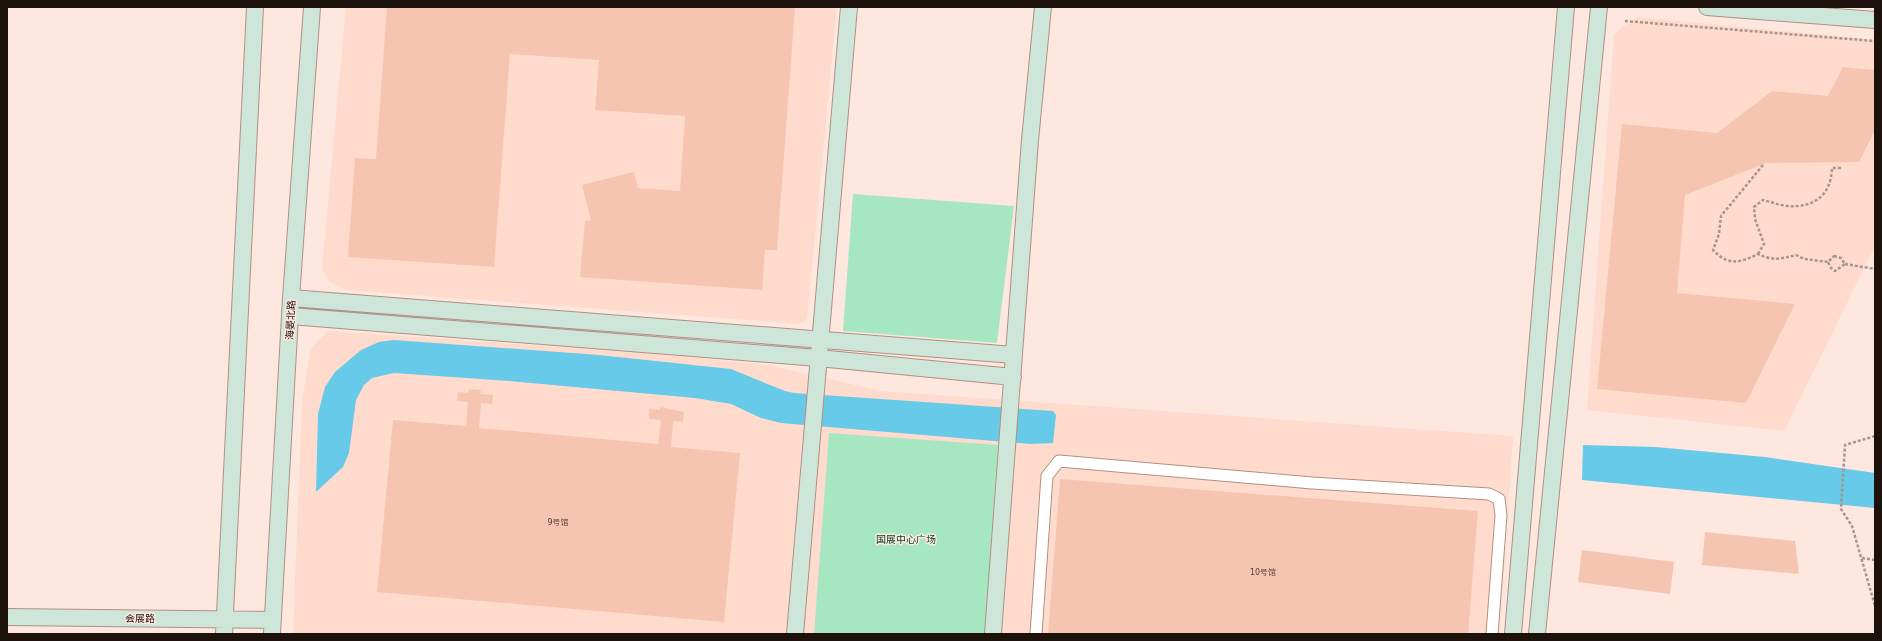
<svg xmlns="http://www.w3.org/2000/svg" width="1882" height="641" font-family="'DejaVu Sans','Noto Sans SC',sans-serif">
<style>
.built{fill:#ffdbcd}
.green{fill:#a6e7c2}
.water{fill:#67cae9}
.building{fill:#f6c5b2}
.lines{fill:none;stroke-linecap:round;stroke-linejoin:round}
.street-casing{stroke:#b19082;stroke-width:13}
.secondary-casing{stroke:#b19082;stroke-width:18}
.path{stroke:#a7958d;stroke-width:2.5;stroke-dasharray:3 2;stroke-linecap:butt}
.street{stroke:#fff;stroke-width:11}
.secondary{stroke:#cee6da;stroke-width:16}
.labels{text-anchor:middle;stroke-width:3;stroke-linejoin:round;paint-order:stroke}
.number-label{font-size:8px;fill:#533e36}
.street-label{font-size:10px;fill:#1d110c;stroke:#fde7de}
.park-label{font-size:10px;fill:#00452a;stroke:#fde7de}
</style>
<rect width="100%" height="100%" fill="#fde7de"/>
<path class="built" d="M 346,7 L 837,7 L 807,319 L 799,324 L 347,290 L 330,282 L 322,269 Z
M 1638,17 L 1875,40 L 1875,246 L 1784,431 L 1587,410 L 1614,35 L 1621,28 Z
M 328,331 L 647,353 L 768,365 L 881,391 L 1513,436 L 1500,634 L 293,634 L 302,403 L 310,350 Z"/>
<path class="green" d="M 853,194 L 1014,206 L 997,343 L 843,331 Z
M 829,433 L 998,445 L 985,634 L 814,634 Z"/>
<path class="water" d="M 394,340 L 599,355 L 731,369 L 785,391 L 794,393 L 1053,411 L 1056,415 L 1053,443 L 1031,444 L 781,423 L 761,418 L 731,404 L 695,398 L 509,381 L 394,373 L 372,378 L 364,385 L 356,400 L 349,453 L 343,467 L 316,492 L 318,414 L 325,387 L 335,372 L 361,350 L 379,342 Z
M 1583,445 L 1656,447 L 1765,457 L 1875,473 L 1875,508 L 1582,480 Z"/>
<path class="building" d="M 387,7 L 795,7 L 777,250 L 765,250 L 762,290 L 580,277 L 585,221 L 591,220 L 582,185 L 634,172 L 638,188 L 680,191 L 685,116 L 595,110 L 599,60 L 510,54 L 494,267 L 348,257 L 355,158 L 376,159 Z
M 1843,67 L 1875,70 L 1875,130 L 1859,162 L 1766,163 L 1685,195 L 1677,293 L 1795,304 L 1746,403 L 1597,389 L 1622,124 L 1717,133 L 1772,91 L 1828,96 Z
M 469,389 L 481,390 L 480,394 L 493,395 L 492,404 L 481,403 L 479,428 L 658,444 L 661,420 L 649,419 L 649,409 L 660,410 L 660,407 L 684,412 L 683,422 L 673,421 L 671,447 L 740,453 L 724,622 L 377,592 L 393,420 L 466,426 L 468,402 L 457,401 L 458,392 L 468,393 Z
M 1060,479 L 1478,511 L 1468,634 L 1048,634 Z
M 1705,532 L 1795,541 L 1799,574 L 1702,565 Z
M 1582,550 L 1674,562 L 1670,594 L 1578,582 Z"/>
<g class="lines">
<g class="street-casing">
<path id="street" d="M 1036,634 L 1047,476 L 1059,461 L 1312,483 L 1489,494 L 1499,499 L 1501,515 L 1492,634"/>
</g>
<g class="secondary-casing">
<path id="secondary" d="M 1707,7 L 1875,20
M 291,298 L 1014,355
M 290,316 L 818,358 L 1013,377
M 7,617 L 272,620
M 224,634 L 255,7
M 272,634 L 291,298 L 312,7
M 795,634 L 849,7
M 993,634 L 1030,140 L 1043,7
M 1513,634 L 1566,7
M 1537,634 L 1599,7"/>
</g>
<path class="path" d="M 1625,21 L 1875,41
M 1763,165 L 1721,216 L 1719,234 L 1713,250 C 1728,266 1740,263 1758,254 C 1772,261 1781,259 1796,255 L 1804,259 L 1828,262
M 1758,254 L 1764,244 L 1755,219 L 1754,207 L 1763,200 C 1771,202 1779,205 1787,206 C 1815,208 1831,195 1832,168 L 1841,168
M 1834,256 L 1841,258 L 1845,264 L 1835,271 L 1831,268 L 1828,262 Z
M 1845,264 L 1875,269
M 1875,436 L 1845,445 L 1841,509 L 1852,526 L 1875,606
M 1862,558 L 1875,560"/>
<use href="#street" class="street"/>
<use href="#secondary" class="secondary"/>
</g>
<g class="labels">
<g class="number-label">
<text x="558" y="525">9号馆</text>
<text x="1263" y="575">10号馆</text>
</g>
<g class="street-label">
<text transform="translate(290 320) rotate(-87)" y="4">海晏北路</text>
<text x="140" y="622">会展路</text>
</g>
<g class="park-label">
<text x="906" y="543">国展中心广场</text>
</g>
</g>
<rect width="1882" height="641" fill="none" stroke="#1d110c" stroke-width="16"/>
</svg>
